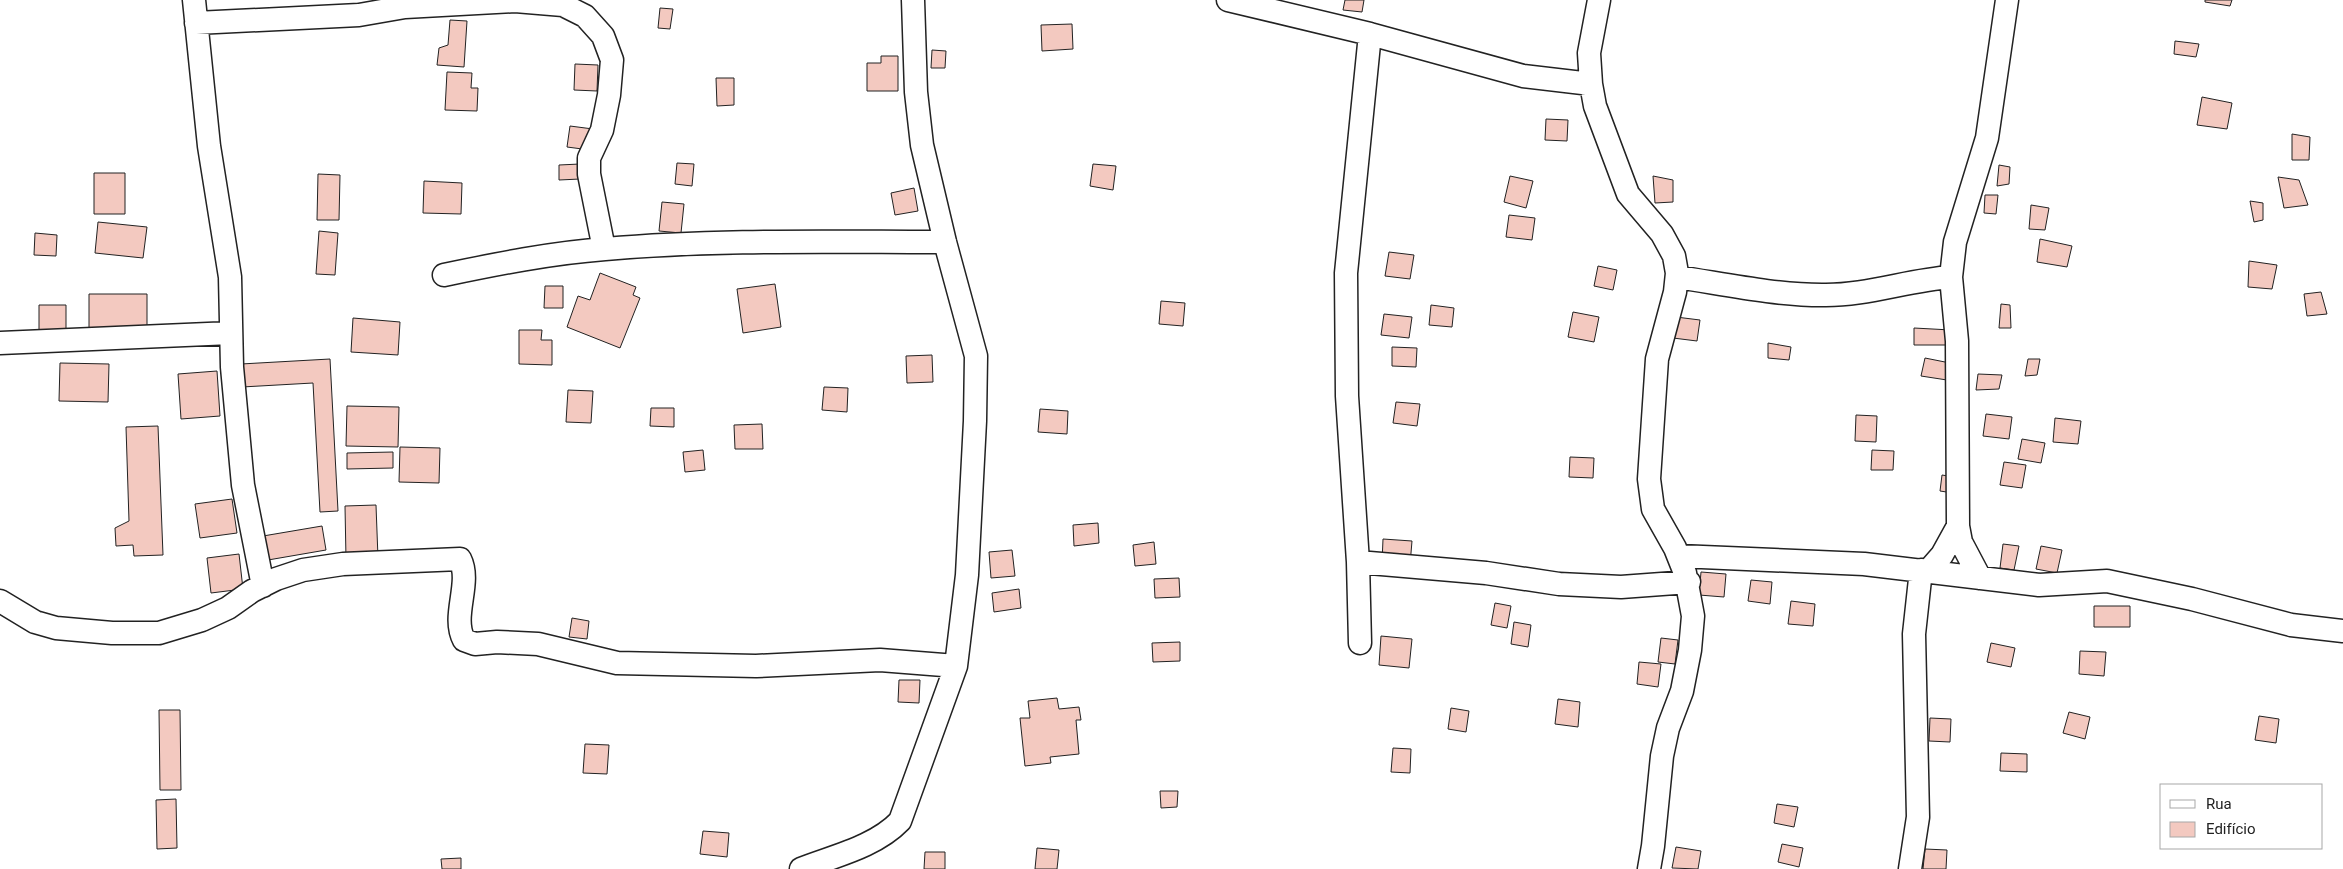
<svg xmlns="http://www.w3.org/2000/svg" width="2343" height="869" font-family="Roboto,sans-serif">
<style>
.building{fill:#f3c9c0;stroke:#222}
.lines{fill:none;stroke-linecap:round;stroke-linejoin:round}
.minor-casing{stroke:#222;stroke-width:25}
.minor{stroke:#fff;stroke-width:22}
</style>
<rect width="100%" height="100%" fill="#fff"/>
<path class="building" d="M 1345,0 L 1364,0 L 1362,12 L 1343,10 Z
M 2205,0 L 2232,0 L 2230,6 L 2205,2 Z
M 660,8 L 673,9 L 670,29 L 658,28 Z
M 450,20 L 467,21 L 464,67 L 437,65 L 439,48 L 448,45 Z
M 1072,24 L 1073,49 L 1042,51 L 1041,25 Z
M 2175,41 L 2199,44 L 2196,57 L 2174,54 Z
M 932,50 L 946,51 L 945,68 L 931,68 Z
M 881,56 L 898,56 L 898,91 L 867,91 L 867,63 L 881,63 Z
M 575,64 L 598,65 L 597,91 L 574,90 Z
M 447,72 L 472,73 L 471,88 L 478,88 L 477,111 L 445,110 Z
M 716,78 L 734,78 L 734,105 L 717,106 Z
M 2202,97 L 2232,103 L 2227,129 L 2197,125 Z
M 1546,119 L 1568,120 L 1567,141 L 1545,140 Z
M 570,126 L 593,129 L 590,150 L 567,147 Z
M 2292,134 L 2310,137 L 2309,160 L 2292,160 Z
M 677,163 L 694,164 L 692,186 L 675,184 Z
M 580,164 L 580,179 L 559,180 L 559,165 Z
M 1093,164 L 1116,166 L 1113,190 L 1090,186 Z
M 1999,165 L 2010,167 L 2009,184 L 1997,186 Z
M 94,173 L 125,173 L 125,214 L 94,214 Z
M 318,174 L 340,175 L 339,220 L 317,220 Z
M 1510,176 L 1533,181 L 1526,208 L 1504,202 Z
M 1653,176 L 1673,180 L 1673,202 L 1655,203 Z
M 2278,177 L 2299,180 L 2308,205 L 2284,208 Z
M 424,181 L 462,183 L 461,214 L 423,213 Z
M 914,188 L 918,211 L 895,215 L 891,193 Z
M 1985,195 L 1998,195 L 1996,214 L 1984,213 Z
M 2250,201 L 2263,203 L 2263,220 L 2254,222 Z
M 662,202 L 684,204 L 681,233 L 659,231 Z
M 2031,205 L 2049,208 L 2045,230 L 2029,229 Z
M 1509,215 L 1535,218 L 1532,240 L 1506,237 Z
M 98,222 L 147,227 L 143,258 L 95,253 Z
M 319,231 L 338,233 L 335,275 L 316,274 Z
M 35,233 L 57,235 L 56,256 L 34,255 Z
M 2040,239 L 2072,246 L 2067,267 L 2037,262 Z
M 1389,252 L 1414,255 L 1410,279 L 1385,276 Z
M 2249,261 L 2277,265 L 2272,289 L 2248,287 Z
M 1598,266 L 1617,270 L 1613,290 L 1594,286 Z
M 600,273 L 636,287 L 633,295 L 640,298 L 620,348 L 567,327 L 578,296 L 590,300 Z
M 775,284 L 781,327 L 743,333 L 737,289 Z
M 545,286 L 563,286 L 563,308 L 544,308 Z
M 2321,292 L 2327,314 L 2307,316 L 2304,294 Z
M 89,294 L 147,294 L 147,335 L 89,335 Z
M 1161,301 L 1185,303 L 1183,326 L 1159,324 Z
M 2001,304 L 2010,305 L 2011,328 L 1999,328 Z
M 39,305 L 66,305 L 66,338 L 39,338 Z
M 1431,305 L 1454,308 L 1452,327 L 1429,325 Z
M 1573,312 L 1599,317 L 1594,342 L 1568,337 Z
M 1384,314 L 1412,317 L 1409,338 L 1381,335 Z
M 1676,317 L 1700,320 L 1697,341 L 1673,338 Z
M 353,318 L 400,322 L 398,355 L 351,352 Z
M 1914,328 L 1951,330 L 1949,345 L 1914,345 Z
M 519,330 L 542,330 L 541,340 L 552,340 L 552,365 L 519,364 Z
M 1768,343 L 1791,347 L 1789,360 L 1768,358 Z
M 1392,347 L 1417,348 L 1416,367 L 1392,366 Z
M 932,355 L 933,382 L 907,383 L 906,356 Z
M 1925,358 L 1950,363 L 1947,380 L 1921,376 Z
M 330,359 L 338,511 L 320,512 L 313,383 L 242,387 L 241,364 Z
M 2028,359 L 2040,359 L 2037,375 L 2025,376 Z
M 60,363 L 109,364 L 108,402 L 59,401 Z
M 217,371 L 220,416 L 181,419 L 178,374 Z
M 1978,374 L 2002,375 L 1999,389 L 1976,390 Z
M 824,387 L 848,388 L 847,412 L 822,410 Z
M 568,390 L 593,391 L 591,423 L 566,422 Z
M 1396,402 L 1420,404 L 1417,426 L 1393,423 Z
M 347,406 L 399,407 L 398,447 L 346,446 Z
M 651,408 L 674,408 L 674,427 L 650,426 Z
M 1040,409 L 1068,411 L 1067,434 L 1038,432 Z
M 1986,414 L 2012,417 L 2009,439 L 1983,436 Z
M 1856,415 L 1877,416 L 1876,442 L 1855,441 Z
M 2055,418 L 2081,421 L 2078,444 L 2053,442 Z
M 762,424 L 763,449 L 735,449 L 734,425 Z
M 158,426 L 163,555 L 134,556 L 133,545 L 116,546 L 115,528 L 129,521 L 126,427 Z
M 2022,439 L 2045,443 L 2041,463 L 2018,459 Z
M 400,447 L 440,448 L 439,483 L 399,482 Z
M 703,450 L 705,470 L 685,472 L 683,452 Z
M 1872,450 L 1894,451 L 1893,470 L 1871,470 Z
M 393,452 L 393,468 L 347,469 L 347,453 Z
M 1570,457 L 1594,458 L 1593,478 L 1569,477 Z
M 2004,462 L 2026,465 L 2022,488 L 2000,485 Z
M 1942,475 L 1954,477 L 1953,493 L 1940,491 Z
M 232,499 L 237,533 L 200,538 L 195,504 Z
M 376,505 L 378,558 L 346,559 L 345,506 Z
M 1098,523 L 1099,543 L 1074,546 L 1073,525 Z
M 322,526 L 326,550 L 268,560 L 263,536 Z
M 1383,539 L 1412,541 L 1410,565 L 1382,563 Z
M 1154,542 L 1156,564 L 1135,566 L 1133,545 Z
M 2003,544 L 2019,546 L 2014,570 L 2000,568 Z
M 2041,546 L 2062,550 L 2057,573 L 2036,569 Z
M 1012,550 L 1015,576 L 991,578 L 989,552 Z
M 239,554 L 243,589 L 211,593 L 207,558 Z
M 1701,572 L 1726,574 L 1724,597 L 1699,595 Z
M 1179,578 L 1180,597 L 1155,598 L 1154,579 Z
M 1751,580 L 1772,582 L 1770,604 L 1748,601 Z
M 1019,589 L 1021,608 L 994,612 L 992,593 Z
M 1791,601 L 1815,604 L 1813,626 L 1788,624 Z
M 1495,603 L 1511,606 L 1507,628 L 1491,625 Z
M 2094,606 L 2130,606 L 2130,627 L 2094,627 Z
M 572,618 L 589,621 L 587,639 L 569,637 Z
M 1514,622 L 1531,625 L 1528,647 L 1511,644 Z
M 1381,636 L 1412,639 L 1409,668 L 1379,665 Z
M 1661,638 L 1678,640 L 1675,664 L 1658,662 Z
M 1180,642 L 1180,661 L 1153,662 L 1152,643 Z
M 1991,643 L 2015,648 L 2011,667 L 1987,662 Z
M 2080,651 L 2106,652 L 2104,676 L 2079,674 Z
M 1639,662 L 1661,664 L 1658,687 L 1637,684 Z
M 899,680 L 920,680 L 919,703 L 898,702 Z
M 1057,698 L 1059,709 L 1079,707 L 1081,720 L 1076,720 L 1079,754 L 1050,757 L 1051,763 L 1025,766 L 1020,718 L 1030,718 L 1028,701 Z
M 1558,699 L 1580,702 L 1578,727 L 1555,724 Z
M 1451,708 L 1469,711 L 1466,732 L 1448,729 Z
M 159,710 L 180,710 L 181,790 L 160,790 Z
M 2069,712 L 2090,717 L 2085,739 L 2063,733 Z
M 2259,716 L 2279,719 L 2276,743 L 2255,740 Z
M 1930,718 L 1951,719 L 1950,742 L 1929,741 Z
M 585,744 L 609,745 L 607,774 L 583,773 Z
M 1393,748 L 1411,749 L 1410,773 L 1391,772 Z
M 2001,753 L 2027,754 L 2027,772 L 2000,771 Z
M 1160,791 L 1178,791 L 1177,807 L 1161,808 Z
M 176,799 L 177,848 L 157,849 L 156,800 Z
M 1777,804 L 1798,807 L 1794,827 L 1774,823 Z
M 703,831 L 729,833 L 727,857 L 700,854 Z
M 1782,844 L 1803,848 L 1799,867 L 1778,862 Z
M 1676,847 L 1701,851 L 1698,869 L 1672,868 Z
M 1037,848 L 1059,850 L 1057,869 L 1035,869 Z
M 1925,849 L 1947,850 L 1946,869 L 1923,869 Z
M 925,852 L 945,852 L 945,869 L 924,869 Z
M 461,858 L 461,869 L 442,869 L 441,859 Z"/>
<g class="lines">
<g class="minor-casing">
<path id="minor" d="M 194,0 L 209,146 L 230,277 L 232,367 L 243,485 L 263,586
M 1228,0 L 1370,34 L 1523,76 L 1591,84 L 1589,53 L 1599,0
M 196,23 L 359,15 L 405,7 L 515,1 L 563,5 L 585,16 L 603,36 L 612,60 L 609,95 L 602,130 L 589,158 L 589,174 L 604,249
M 1591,84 L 1595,106 L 1628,194 L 1662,234 L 1674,256 L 1677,273 L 1675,292 L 1657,359 L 1649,479 L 1653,509 L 1675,548 L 1685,573 L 1693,616 L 1690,650 L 1682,691 L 1668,728 L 1662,756 L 1653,846 L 1649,869
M 444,275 C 497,264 551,253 605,249 C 717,239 832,242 945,242
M 1677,277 C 1724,284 1774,295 1822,295 C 1866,296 1908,280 1951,277
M 0,343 L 231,333
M 1679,556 L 1864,564 L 2039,585 L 2107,581 L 2192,599 L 2291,625 L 2343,631
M 1358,562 L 1486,573 L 1559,584 L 1621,587 L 1689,582
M 1928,571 L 1942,555 L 1958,526
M 1980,578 L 1961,542 L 1958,526 L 1957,341 L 1951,277 L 1955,242 L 1987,138 L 2007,0
M 0,601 L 35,622 L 56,628 L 112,633 L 159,633 L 202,620 L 228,608 L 252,591 L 276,579 L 303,570 L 343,564 L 460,559 C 472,583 451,616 464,640 L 475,644 L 497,642 L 538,644 L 617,663 L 756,666 L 880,660 L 956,666
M 1360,643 L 1358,562 L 1347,396 L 1346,273 L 1370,34
M 801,869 C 834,856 875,847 900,821 L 956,666 L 967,575 L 975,421 L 976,356 L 945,242 L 922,145 L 916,92 L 913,0
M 1910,869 L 1918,817 L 1914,634 L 1921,570"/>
</g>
<use href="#minor" class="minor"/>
</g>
<rect x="2160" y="784" width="162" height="65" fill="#ffffff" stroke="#a7a7a7"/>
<rect x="2170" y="800" width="25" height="8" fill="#ffffff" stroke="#a7a7a7"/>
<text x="2206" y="809" font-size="15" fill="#222222">Rua</text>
<rect x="2170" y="822" width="25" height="15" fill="#f3c9c0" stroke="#a7a7a7"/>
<text x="2206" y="834" font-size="15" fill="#222222">Edifício</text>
</svg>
